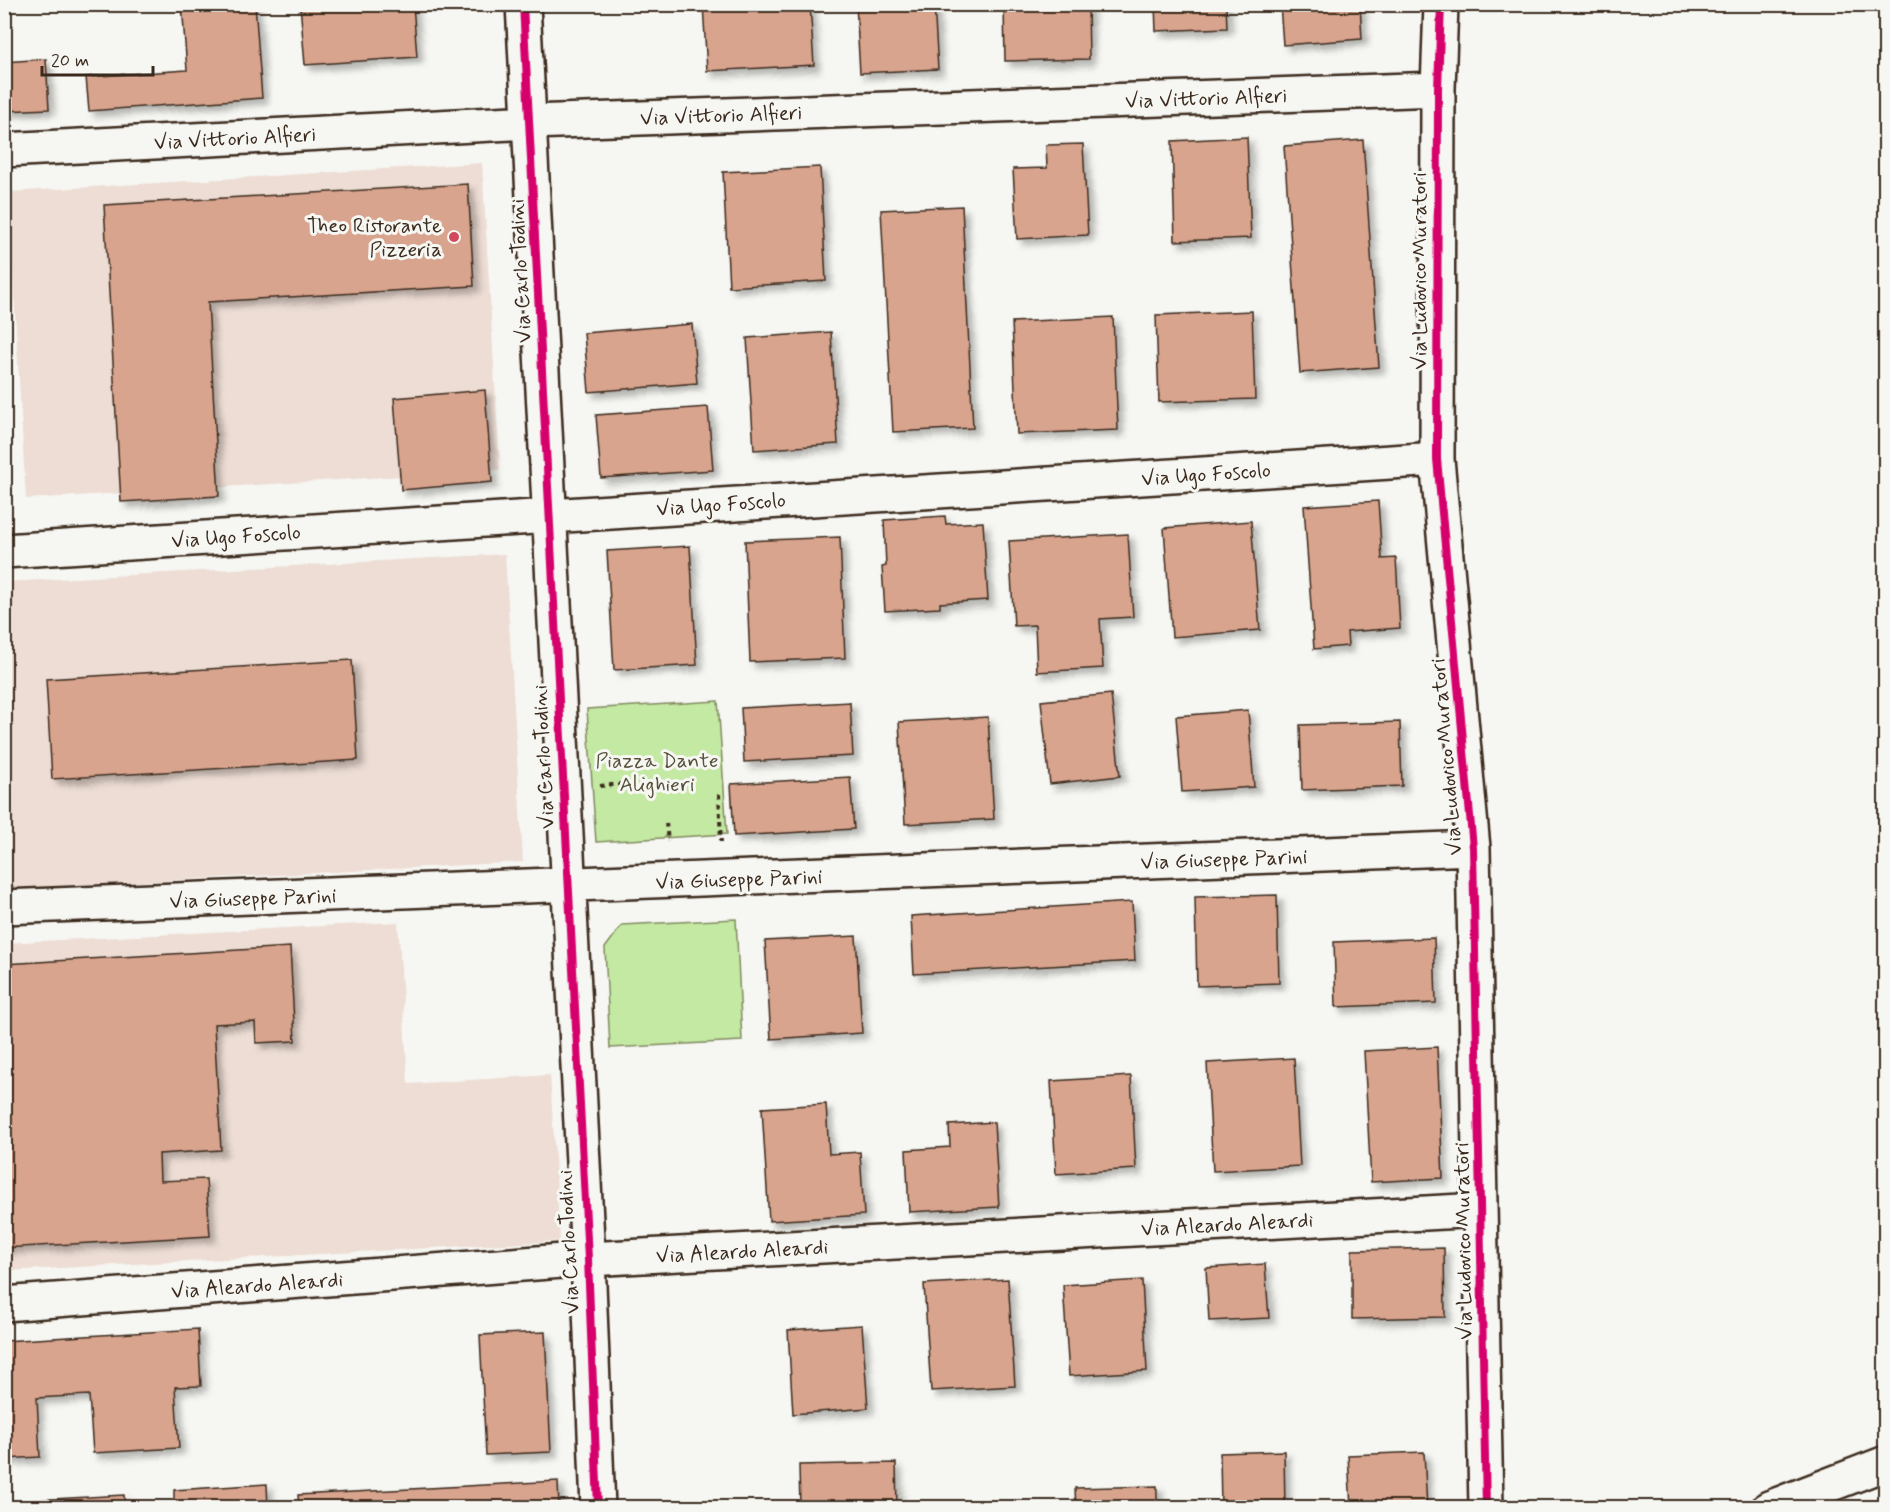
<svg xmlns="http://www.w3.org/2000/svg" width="1890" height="1512" font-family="Mynerve,sans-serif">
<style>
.built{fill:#edddd4}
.green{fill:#c4e9a3;stroke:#808a60;stroke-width:1.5}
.building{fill:#d8a48e;stroke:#3b2a1e;stroke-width:1.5;filter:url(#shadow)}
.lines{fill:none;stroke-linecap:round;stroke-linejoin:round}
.minor-casing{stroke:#3b2a1e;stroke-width:38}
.path{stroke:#3b2a1e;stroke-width:4;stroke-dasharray:4.5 4.5;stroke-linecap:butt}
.minor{stroke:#f6f6f2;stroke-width:33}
.cycleway-casing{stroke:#f6f6f2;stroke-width:11}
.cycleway{stroke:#d6006c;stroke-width:8}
.poi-dot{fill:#d1495b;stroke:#f6f6f2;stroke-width:2}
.labels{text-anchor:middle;stroke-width:6;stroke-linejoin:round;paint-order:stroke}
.street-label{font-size:21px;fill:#3b2a1e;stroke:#f6f6f2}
.poi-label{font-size:21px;fill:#3b2a1e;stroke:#f6f6f2;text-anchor:end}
.park-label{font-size:21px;fill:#565039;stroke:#f6f6f2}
</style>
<defs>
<filter id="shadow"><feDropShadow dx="5.5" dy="5.5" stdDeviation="3" flood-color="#0004"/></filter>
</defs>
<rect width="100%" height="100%" fill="#f6f6f2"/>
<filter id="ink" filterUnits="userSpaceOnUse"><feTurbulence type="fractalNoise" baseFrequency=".0167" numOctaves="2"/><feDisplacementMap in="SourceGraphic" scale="12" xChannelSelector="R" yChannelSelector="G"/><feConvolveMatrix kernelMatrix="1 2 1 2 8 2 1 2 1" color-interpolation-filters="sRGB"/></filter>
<g filter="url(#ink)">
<path class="built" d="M 482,163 L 500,470 L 26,499 L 8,192 Z
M 505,554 L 523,862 L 5,889 L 5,582 Z
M 398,922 L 408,1084 L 550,1075 L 560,1241 L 5,1271 L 5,943 Z"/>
<path class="green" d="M 718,701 L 727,834 L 596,842 L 587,709 Z
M 736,919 L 742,1041 L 610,1048 L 605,948 L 622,925 Z"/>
<path class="building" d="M 182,4 L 255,4 L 262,98 L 89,111 L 86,77 L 187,70 Z
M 300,4 L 413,4 L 417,57 L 305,65 Z
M 703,4 L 810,4 L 814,65 L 707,71 Z
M 856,4 L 934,4 L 938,69 L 860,73 Z
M 1004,4 L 1088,4 L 1089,59 L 1005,61 Z
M 1155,4 L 1226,4 L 1227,28 L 1156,31 Z
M 1280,4 L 1360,4 L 1362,39 L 1283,45 Z
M 46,59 L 49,109 L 4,111 L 4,62 Z
M 1247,137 L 1251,238 L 1175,241 L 1172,141 Z
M 1363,140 L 1379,367 L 1300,373 L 1284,146 Z
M 1083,144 L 1088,235 L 1017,239 L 1013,169 L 1047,168 L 1046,145 Z
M 820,167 L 826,281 L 729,287 L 723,172 Z
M 468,184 L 474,286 L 208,302 L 219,496 L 121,502 L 104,205 Z
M 962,206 L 973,428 L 893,432 L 881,210 Z
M 1252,311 L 1255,399 L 1159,402 L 1156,315 Z
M 1113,317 L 1118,430 L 1017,434 L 1012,322 Z
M 692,324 L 697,383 L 589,392 L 584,333 Z
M 831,332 L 838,444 L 754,450 L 747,338 Z
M 485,390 L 492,482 L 401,490 L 394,398 Z
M 708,407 L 713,470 L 601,478 L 596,415 Z
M 1378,501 L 1382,559 L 1396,558 L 1400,628 L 1347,632 L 1348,646 L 1314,649 L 1304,506 Z
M 945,516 L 946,524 L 983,522 L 988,600 L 940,603 L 940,608 L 885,611 L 882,567 L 886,566 L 884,520 Z
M 1251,521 L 1260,630 L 1172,637 L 1164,528 Z
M 1128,534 L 1133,617 L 1100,619 L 1103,668 L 1037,672 L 1035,625 L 1014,626 L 1009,541 Z
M 840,537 L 845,658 L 750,662 L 745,541 Z
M 690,546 L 697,665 L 614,670 L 607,551 Z
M 352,660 L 358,760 L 52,779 L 46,679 Z
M 1111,694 L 1120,776 L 1050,784 L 1041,701 Z
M 850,702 L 853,756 L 744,762 L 741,708 Z
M 1248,710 L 1254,787 L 1182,792 L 1176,716 Z
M 988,717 L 994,819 L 905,824 L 899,722 Z
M 1400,722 L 1402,786 L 1302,790 L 1300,725 Z
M 850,777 L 854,829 L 734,836 L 731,784 Z
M 1277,895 L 1279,983 L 1197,986 L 1195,897 Z
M 1132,902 L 1135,961 L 914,974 L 911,916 Z
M 856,936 L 862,1033 L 771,1039 L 765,941 Z
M 1434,938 L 1436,1003 L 1336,1007 L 1334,942 Z
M 290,947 L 295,1041 L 256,1043 L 255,1022 L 214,1024 L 221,1150 L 159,1154 L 160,1181 L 206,1179 L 210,1236 L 4,1248 L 4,964 Z
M 1437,1047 L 1443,1178 L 1371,1182 L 1364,1051 Z
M 1294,1058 L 1300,1166 L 1213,1171 L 1207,1063 Z
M 1131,1076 L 1136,1169 L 1056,1174 L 1051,1081 Z
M 826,1104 L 829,1154 L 860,1152 L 864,1215 L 769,1221 L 762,1108 Z
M 994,1122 L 999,1207 L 909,1212 L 906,1150 L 950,1147 L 949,1125 Z
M 1444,1248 L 1445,1317 L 1352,1319 L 1352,1250 Z
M 1265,1264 L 1269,1318 L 1209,1321 L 1206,1268 Z
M 1008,1279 L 1015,1386 L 931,1391 L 924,1284 Z
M 1142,1280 L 1147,1371 L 1069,1376 L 1063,1285 Z
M 862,1325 L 868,1408 L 793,1414 L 788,1330 Z
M 198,1329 L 201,1386 L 175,1387 L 179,1448 L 93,1453 L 89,1395 L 37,1398 L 40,1457 L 4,1459 L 4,1341 Z
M 545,1332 L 551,1452 L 486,1455 L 480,1335 Z
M 1284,1451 L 1285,1508 L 1221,1508 L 1220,1453 Z
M 1424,1452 L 1427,1508 L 1351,1508 L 1348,1455 Z
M 896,1463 L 897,1508 L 800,1508 L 799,1465 Z
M 558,1481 L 559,1508 L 299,1508 L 298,1495 Z
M 267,1484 L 268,1508 L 174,1508 L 174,1490 Z
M 1157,1486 L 1157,1508 L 1076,1508 L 1075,1488 Z
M 124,1495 L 125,1508 L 35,1508 L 35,1500 Z"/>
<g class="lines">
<g class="minor-casing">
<path id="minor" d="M 523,4 L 588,1259 L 598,1508
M 1441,4 L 1438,89 L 1437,459 L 1473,848 L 1486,1508
M 4,150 L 531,122 L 1438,89
M 4,551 L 1437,459
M 4,907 L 1473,848
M 4,1304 L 588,1259 L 1480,1210
M 1769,1508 L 1886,1463"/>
</g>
<path class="path" d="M 600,786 L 623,784
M 719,794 L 721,842
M 666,823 L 668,841"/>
<use href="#minor" class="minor"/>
<g class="cycleway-casing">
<path id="cycleway" d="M 523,4 L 588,1259 L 598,1508
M 1441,4 L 1438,89 L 1437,459 L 1473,848 L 1486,1508"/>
</g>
<use href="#cycleway" class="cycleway"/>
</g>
</g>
<circle class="poi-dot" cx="454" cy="237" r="6"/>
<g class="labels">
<g class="street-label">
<text transform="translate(1206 98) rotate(-2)" y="7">Via Vittorio Alfieri</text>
<text transform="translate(721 115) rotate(-2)" y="7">Via Vittorio Alfieri</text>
<text transform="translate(235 138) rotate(-3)" y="7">Via Vittorio Alfieri</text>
<text transform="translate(520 271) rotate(-93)" y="7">Via Carlo Todini</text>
<text transform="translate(1419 271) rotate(-90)" y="7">Via Ludovico Muratori</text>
<text transform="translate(1206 474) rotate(-4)" y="7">Via Ugo Foscolo</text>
<text transform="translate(721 504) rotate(-4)" y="7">Via Ugo Foscolo</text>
<text transform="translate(236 536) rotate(-4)" y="7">Via Ugo Foscolo</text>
<text transform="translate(543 757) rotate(-93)" y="7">Via Carlo Todini</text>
<text transform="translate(1446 757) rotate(-95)" y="7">Via Ludovico Muratori</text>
<text transform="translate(1224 859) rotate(-2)" y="7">Via Giuseppe Parini</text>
<text transform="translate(739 879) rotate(-2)" y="7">Via Giuseppe Parini</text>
<text transform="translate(253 898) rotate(-2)" y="7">Via Giuseppe Parini</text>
<text transform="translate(1227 1224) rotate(-3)" y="7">Via Aleardo Aleardi</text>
<text transform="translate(1463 1241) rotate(-91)" y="7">Via Ludovico Muratori</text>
<text transform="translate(568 1242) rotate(-93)" y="7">Via Carlo Todini</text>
<text transform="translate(742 1251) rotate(-3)" y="7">Via Aleardo Aleardi</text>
<text transform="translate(257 1285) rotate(-4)" y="7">Via Aleardo Aleardi</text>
</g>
<g class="poi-label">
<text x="442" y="232">Theo Ristorante<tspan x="442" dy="24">Pizzeria</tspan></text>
</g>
<g class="park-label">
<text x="657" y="767">Piazza Dante<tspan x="657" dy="24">Alighieri</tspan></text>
</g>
</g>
<rect width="1890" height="1512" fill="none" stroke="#f6f6f2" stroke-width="24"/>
<rect x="12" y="12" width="1866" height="1488" fill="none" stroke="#3b2a1e" stroke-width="2" filter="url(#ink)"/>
<path d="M42 66v9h111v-9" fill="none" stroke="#3b2a1e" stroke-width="3"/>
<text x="51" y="66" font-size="18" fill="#3b2a1e" stroke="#f6f6f2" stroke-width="4.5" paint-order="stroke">20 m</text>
</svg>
